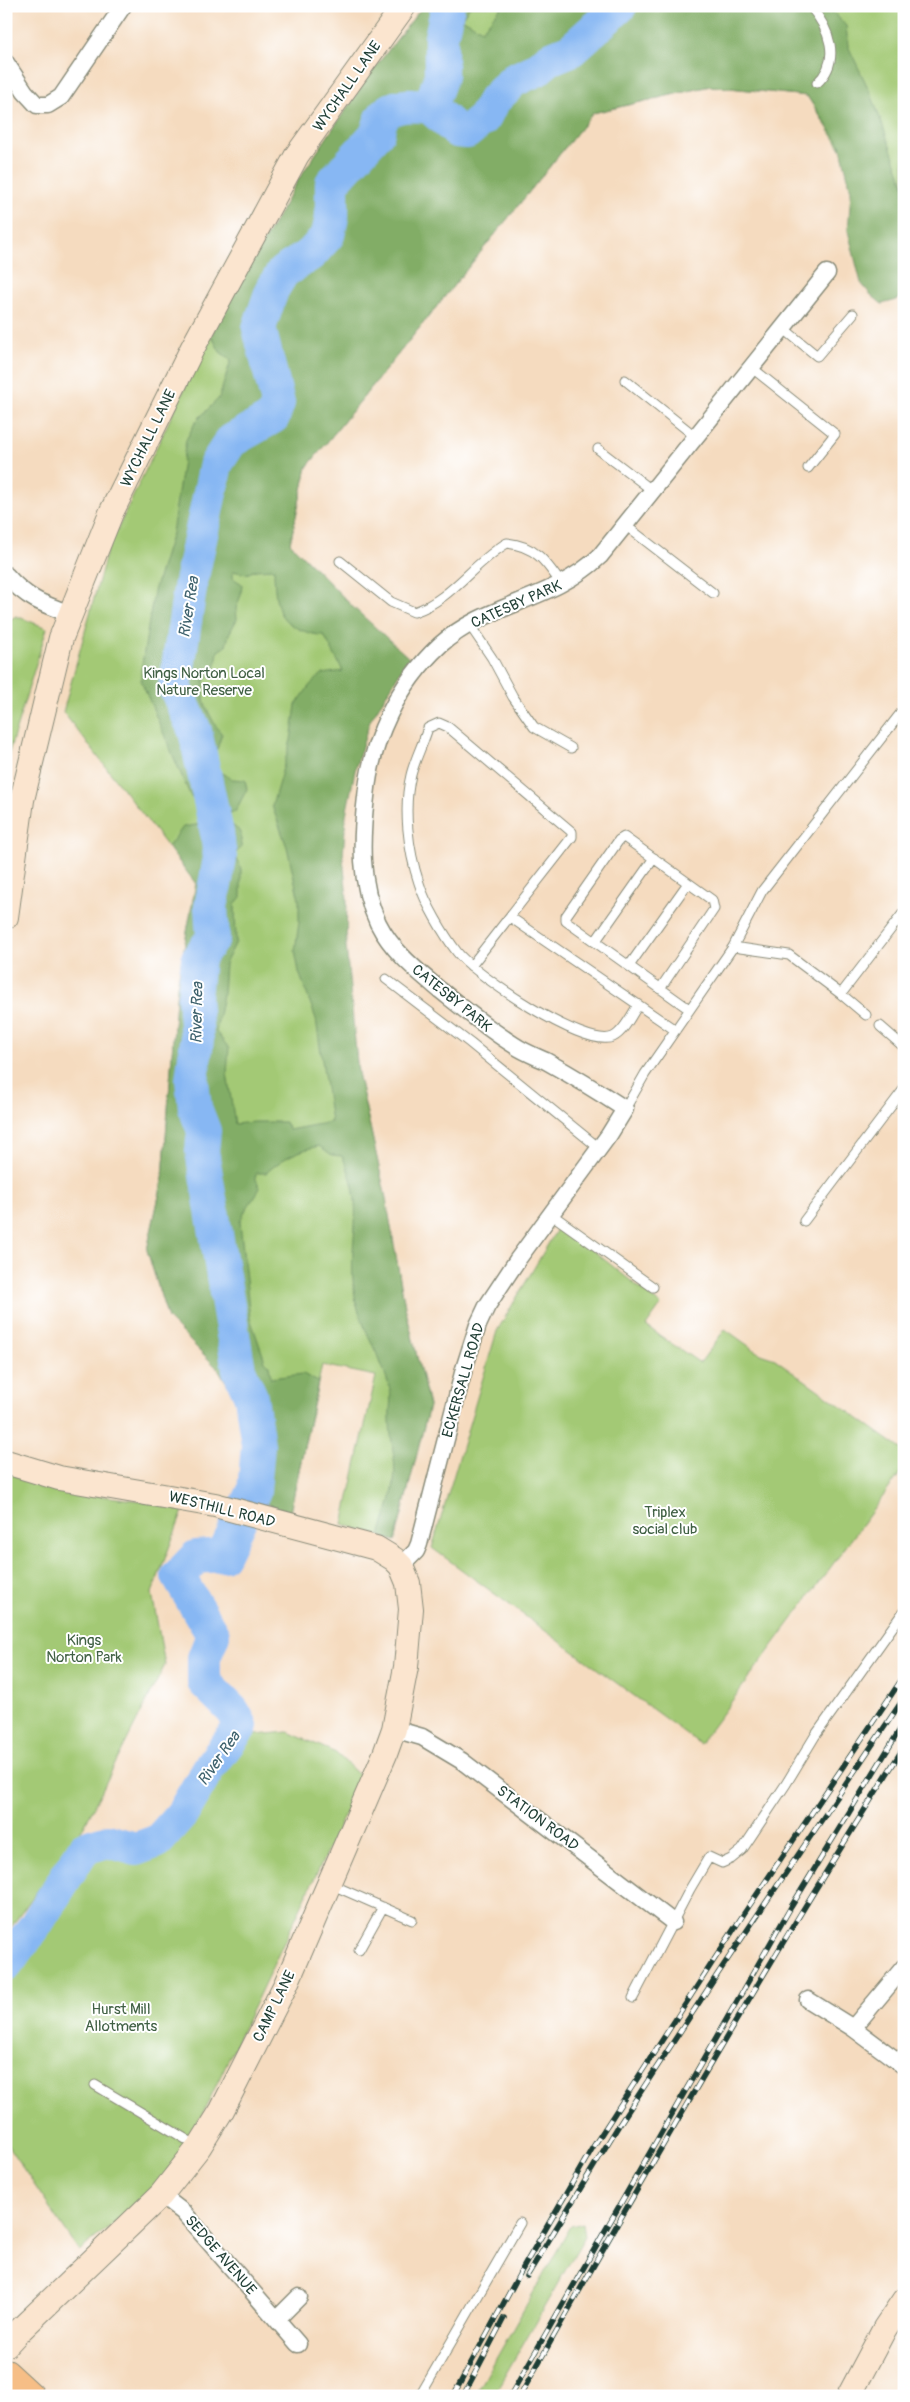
<svg xmlns="http://www.w3.org/2000/svg" width="910" height="2402" font-family="Pangolin,sans-serif">
<style>
.green{fill:#a3c974;stroke:#618354}
.forest{fill:#82ad66;stroke:#50754d;fill-rule:evenodd}
.lines{fill:none;stroke-linecap:round;stroke-linejoin:round}
.river{stroke:#87b7f3;stroke-width:34}
.lane-casing{stroke:#8a8c7a;stroke-width:11}
.street-casing{stroke:#8a8c7a;stroke-width:19}
.secondary-casing{stroke:#8a8c7a;stroke-width:26}
.highway-casing{stroke:#8a8c7a;stroke-width:30}
.lane{stroke:#fff;stroke-width:9}
.street{stroke:#fff;stroke-width:16}
.secondary{stroke:#fbe5cf;stroke-width:24}
.highway{stroke:#f6be86;stroke-width:28}
.rail-casing{stroke:#1f3d34;stroke-width:5.5}
.rail{stroke:#fff;stroke-width:4;stroke-dasharray:11;stroke-linecap:butt}
.labels{text-anchor:middle;stroke-width:4;stroke-linejoin:round;paint-order:stroke}
.street-label{font-size:15px;fill:#1f3d34;stroke:#fff}
.park-label{font-size:15px;fill:#406044;stroke:#fff}
.water-label{font-size:16px;font-style:italic;fill:#3e626d;stroke:#fff}
</style>
<rect width="100%" height="100%" fill="#fff"/>
<filter id="ink" filterUnits="userSpaceOnUse"><feTurbulence type="fractalNoise" baseFrequency=".02" numOctaves="2"/><feDisplacementMap in="SourceGraphic" scale="10" xChannelSelector="R" yChannelSelector="G"/><feConvolveMatrix kernelMatrix="1 2 1 2 8 2 1 2 1" color-interpolation-filters="sRGB"/></filter>
<filter id="wash" filterUnits="userSpaceOnUse"><feTurbulence type="fractalNoise" baseFrequency=".0096" numOctaves="4" result="noise"/><feDisplacementMap in="SourceGraphic" scale="20" xChannelSelector="R" yChannelSelector="G"/><feGaussianBlur stdDeviation="1.12" result="paint"/><feColorMatrix in="noise" values="0 0 0 0 0 0 0 0 0 0 0 0 0 0 0 0 0 1.4 0 .05"/><feComposite in="paint" operator="in"/></filter>
<g filter="url(#wash)">
<rect width="100%" height="100%" fill="#f5dbbf"/>
<path class="green" d="M 423,6 L 904,6 L 904,247 L 807,96 L 710,86 L 593,113 L 307,467 L 290,543 L 354,608 L 343,671 L 321,741 L 358,1073 L 385,1195 L 405,1307 L 429,1406 L 395,1541 L 343,1524 L 376,1376 L 322,1365 L 290,1512 L 241,1495 L 244,1412 L 219,1370 L 168,1319 L 147,1250 L 163,1178 L 177,986 L 196,883 L 63,712 L 107,551 L 203,350 L 298,180 L 370,74 Z
M 16,616 L 47,628 L 6,762 L 6,622 Z
M 560,1224 L 661,1305 L 646,1326 L 700,1363 L 725,1329 L 760,1354 L 775,1359 L 904,1451 L 904,1468 L 700,1744 L 432,1548 L 497,1331 Z
M 6,1472 L 55,1490 L 165,1504 L 183,1511 L 152,1593 L 165,1665 L 84,1826 L 6,1934 Z
M 288,1732 L 336,1753 L 362,1778 L 203,2113 L 158,2188 L 79,2251 L 6,2143 L 6,1979 L 95,1856 L 109,1854 L 135,1857 L 159,1850 L 175,1835 L 189,1817 L 217,1771 L 225,1749 L 245,1736 Z
M 583,2223 L 585,2236 L 493,2396 L 475,2396 L 571,2226 Z"/>
<path class="forest" d="M 423,6 L 470,6 L 462,18 L 482,30 L 502,6 L 828,6 L 846,26 L 848,46 L 872,96 L 904,185 L 904,292 L 897,300 L 882,304 L 871,295 L 861,283 L 848,231 L 851,191 L 840,144 L 807,96 L 710,86 L 593,113 L 307,467 L 290,543 L 354,608 L 409,658 L 370,721 L 356,766 L 346,815 L 343,857 L 347,899 L 346,946 L 358,1073 L 386,1198 L 405,1307 L 429,1406 L 395,1541 L 380,1536 C 385,1518 392,1500 394,1481 C 397,1461 390,1441 390,1420 C 389,1411 392,1399 390,1390 C 382,1356 358,1325 354,1290 C 347,1238 368,1207 342,1156 L 332,1155 L 319,1146 C 296,1151 283,1158 266,1173 L 257,1173 L 255,1177 L 260,1188 C 253,1201 244,1209 240,1222 L 250,1318 L 265,1361 L 269,1365 L 271,1378 L 303,1374 L 318,1382 L 290,1512 L 241,1495 L 244,1412 L 219,1370 L 168,1319 L 147,1250 L 163,1178 L 177,986 L 196,884 L 168,847 L 183,827 L 208,823 L 190,795 L 141,681 L 141,670 L 154,591 L 172,533 L 186,440 L 196,421 L 219,398 L 231,360 L 220,352 L 211,335 L 298,180 L 370,74 ZM 274,569 C 274,580 275,607 282,616 C 289,627 312,636 324,635 L 343,671 L 322,674 L 310,685 L 296,705 L 291,740 L 272,806 L 287,847 L 299,900 L 299,922 L 295,951 L 299,972 L 316,1019 L 331,1122 L 289,1130 L 285,1122 L 254,1122 L 235,1124 L 227,1073 L 229,1048 L 216,1032 L 223,994 L 225,964 L 236,942 L 235,904 L 241,897 L 241,869 L 235,854 L 241,847 L 241,832 L 232,825 L 221,826 L 217,814 L 235,812 L 247,789 L 245,780 L 232,779 L 216,770 L 212,752 L 217,749 L 222,734 C 216,728 204,706 204,697 C 204,691 205,687 204,681 L 215,672 L 218,651 L 226,646 L 229,634 L 237,619 L 236,608 L 241,595 L 242,584 L 233,578 L 233,571 L 246,574 L 256,570 Z"/>
<g class="lines">
<path class="river" d="M 430,107 L 457,131 L 467,132 L 483,119 L 494,100 L 514,80 L 536,70 L 549,59 L 571,50 L 620,6
M 430,107 L 441,76 L 441,37 L 448,6
M 6,1965 L 35,1926 L 84,1848 L 108,1841 L 136,1849 L 158,1841 L 182,1814 L 209,1768 L 241,1726 L 233,1711 L 204,1682 L 204,1658 L 213,1635 L 178,1576 L 196,1557 L 223,1555 L 254,1491 L 258,1445 L 251,1397 L 239,1370 L 202,1151 L 204,1131 L 195,1108 L 192,1080 L 197,1040 L 194,997 L 198,958 L 213,938 L 211,907 L 220,858 L 217,833 L 195,731 L 175,687 L 191,582 L 216,464 L 231,441 L 273,417 L 278,403 L 259,328 L 272,290 L 283,272 L 311,254 L 328,235 L 332,217 L 332,183 L 378,132 C 381,103 407,104 430,107"/>
</g>
</g>
<g filter="url(#ink)">
<g class="lines">
<g class="lane-casing">
<path id="lane" d="M 810,6 C 829,28 842,60 817,83
M 783,328 L 817,356 L 853,314
M 751,367 L 835,434 L 808,468
M 625,380 L 696,437
M 598,449 L 653,491
M 625,525 L 713,593
M 340,561 L 391,602 L 414,612 C 451,600 474,562 507,543 C 536,546 546,562 562,585
M 469,624 L 492,658 L 513,697 L 534,727 L 571,748
M 510,917 L 675,1030
M 595,942 L 654,858
M 733,947 L 789,955 L 841,994 L 904,912
M 471,966 L 572,837 L 572,832 L 448,727 L 439,723 L 428,728 C 423,744 415,759 411,775 C 403,808 408,850 419,883 C 425,903 444,935 457,952 C 476,976 585,1049 613,1037 C 624,1032 632,1014 638,1005
M 629,966 L 688,883
M 386,979 L 470,1043 L 599,1148
M 660,989 L 714,909 L 712,900 L 624,837 L 619,840 L 566,916 L 566,921 L 689,1009
M 841,994 L 866,1015
M 880,1026 L 904,1047
M 625,1109 L 645,1074 L 733,947 L 762,891 L 904,709
M 551,1214 L 653,1287
M 804,1221 L 904,1089
M 330,1884 L 412,1920
M 359,1950 L 383,1907
M 633,1998 L 690,1889 L 709,1857 L 722,1863 L 731,1859 L 742,1850 L 786,1784 L 815,1736 L 904,1611
M 95,2085 L 199,2147
M 420,2396 L 520,2223"/>
</g>
<g class="street-casing">
<path id="street" d="M 6,63 L 25,92 L 37,105 L 48,105 L 61,97 L 123,6
M 6,575 C 26,598 42,604 71,614
M 401,1566 L 416,1551 L 419,1544 L 464,1369 L 478,1325 L 487,1306 L 518,1259 L 609,1135 L 625,1109 C 599,1092 573,1076 546,1061 C 535,1056 524,1052 514,1045 C 488,1029 464,1009 440,990 C 416,970 392,951 378,923 C 359,883 361,839 366,797 C 371,740 398,684 440,645 C 488,602 552,602 600,556 L 827,273
M 394,1729 L 422,1737 L 462,1761 L 673,1922
M 808,2000 L 853,2028 L 904,2066
M 853,2028 L 904,1967
M 161,2195 L 183,2212 L 298,2344
M 277,2319 L 299,2297"/>
</g>
<g class="secondary-casing">
<path id="secondary" d="M 6,917 L 22,800 L 61,638 L 111,513 L 192,349 L 297,155 L 404,6
M 6,1462 L 59,1478 L 215,1505 L 376,1548 L 394,1559 L 401,1566 L 408,1583 L 411,1609 L 406,1667 L 394,1729 L 385,1754 L 286,1984 L 222,2110 L 199,2147 L 161,2195 L 18,2332 L 6,2345
M 849,2396 L 885,2328 L 904,2300"/>
</g>
<g class="highway-casing">
<path id="highway" d="M 6,2374 L 30,2396"/>
</g>
<use href="#lane" class="lane"/>
<use href="#street" class="street"/>
<use href="#secondary" class="secondary"/>
<use href="#highway" class="highway"/>
<g class="rail-casing">
<path id="rail" d="M 527,2276 L 619,2125 L 719,1972 L 904,1698
M 453,2396 L 519,2275 L 593,2147 L 745,1912 L 904,1676
M 463,2396 L 504,2318
M 510,2396 L 791,1907 L 904,1723
M 520,2396 C 643,2176 769,1960 904,1747"/>
</g>
<use href="#rail" class="rail"/>
</g>
</g>
<g class="labels">
<g class="street-label">
<text transform="translate(347 86) rotate(-55)" y="5">WYCHALL LANE</text>
<text transform="translate(148 438) rotate(-64)" y="5">WYCHALL LANE</text>
<text transform="translate(516 604) rotate(-24)" y="5">CATESBY PARK</text>
<text transform="translate(452 998) rotate(39)" y="5">CATESBY PARK</text>
<text transform="translate(463 1380) rotate(-74)" y="5">ECKERSALL ROAD</text>
<text transform="translate(222 1509) rotate(14)" y="5">WESTHILL ROAD</text>
<text transform="translate(538 1818) rotate(37)" y="5">STATION ROAD</text>
<text transform="translate(274 2006) rotate(-64)" y="5">CAMP LANE</text>
<text transform="translate(221 2255) rotate(49)" y="5">SEDGE AVENUE</text>
</g>
<g class="park-label">
<text x="204" y="678">Kings Norton Local<tspan x="204" dy="17">Nature Reserve</tspan></text>
<text x="665" y="1517">Triplex<tspan x="665" dy="17">social club</tspan></text>
<text x="84" y="1645">Kings<tspan x="84" dy="17">Norton Park</tspan></text>
<text x="121" y="2014">Hurst Mill<tspan x="121" dy="17">Allotments</tspan></text>
</g>
<g class="water-label">
<text transform="translate(188 607) rotate(-81)" y="6">River Rea</text>
<text transform="translate(196 1013) rotate(-89)" y="6">River Rea</text>
<text transform="translate(218 1758) rotate(-55)" y="6">River Rea</text>
</g>
</g>
<rect width="910" height="2402" fill="none" stroke="#fff" stroke-width="25"/>
</svg>
